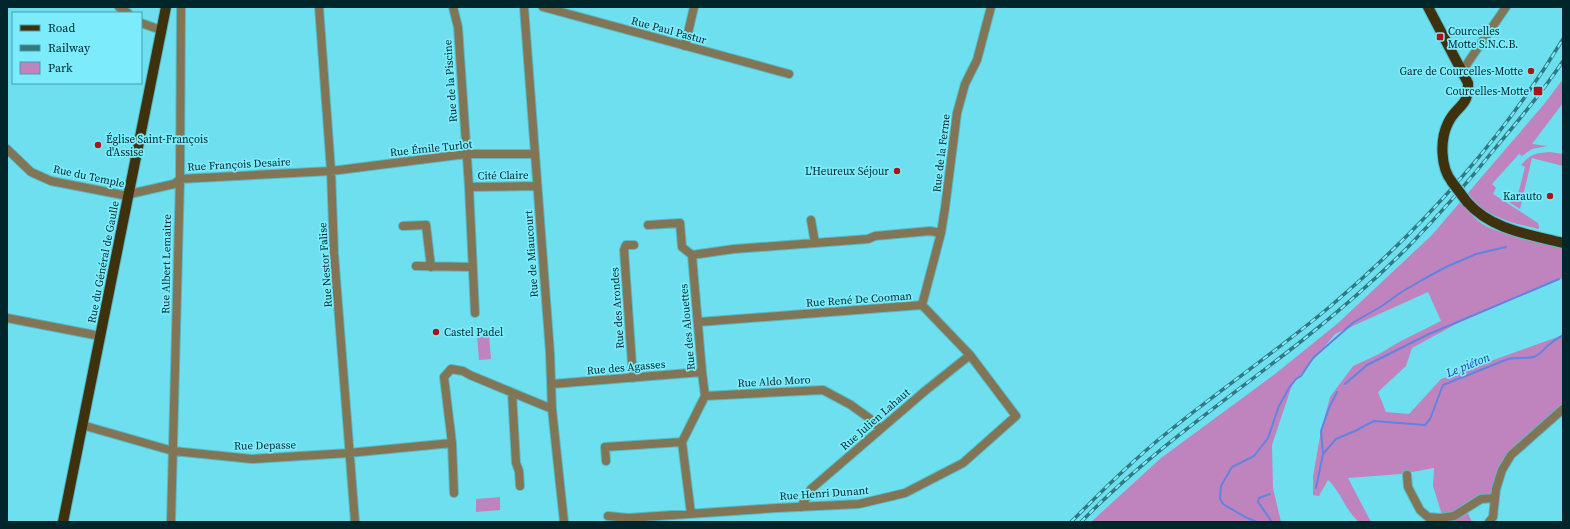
<svg xmlns="http://www.w3.org/2000/svg" width="1570" height="529" font-family="'Source Serif 4',serif">
<style>
.green{fill:#bf84be}
.lines{fill:none;stroke-linecap:round;stroke-linejoin:round}
.stream{stroke:#6183e1;stroke-width:2}
.minor-casing{stroke:#58bac7;stroke-width:10}
.major-casing{stroke:#58bac7;stroke-width:12}
.minor{stroke:#827556;stroke-width:8}
.major{stroke:#3e310e;stroke-width:10}
.rail-casing{stroke:#317881;stroke-width:3.5}
.rail{stroke:#7cecfc;stroke-width:2;stroke-dasharray:6;stroke-linecap:butt}
.major-bridge-casing{stroke:#58bac7;stroke-width:12;stroke-linecap:butt}
.major-bridge{stroke:#3e310e;stroke-width:10}
.poi-dot{fill:#a91517;stroke:#7cecfc;stroke-width:1.5}
.labels{text-anchor:middle;stroke-width:3.5;stroke-linejoin:round;paint-order:stroke}
.street-label{font-size:11px;fill:#00252a;stroke:#7cecfc}
.poi-label{font-size:11px;fill:#00252a;stroke:#7cecfc;text-anchor:end}
.water-label{font-size:12px;font-style:italic;fill:#233daa;stroke:#7cecfc}
</style>
<rect width="100%" height="100%" fill="#6edfee"/>
<path class="green" d="M 1563,79 L 1563,103 L 1532,144 L 1548,146 L 1532,149 L 1522,156 L 1519,154 L 1492,184 L 1496,188 L 1493,194 L 1538,223 L 1539,226 L 1539,229 C 1512,223 1484,217 1468,193 L 1545,103 Z
M 1550,152 L 1563,154 L 1563,166 L 1532,158 L 1520,209 L 1509,202 L 1512,197 L 1517,198 L 1525,167 L 1521,165 C 1532,153 1534,154 1550,152 Z
M 1461,201 C 1466,207 1471,215 1477,220 C 1495,236 1540,241 1563,243 L 1563,278 L 1458,323 L 1412,348 L 1406,366 L 1378,392 L 1386,412 L 1409,414 L 1441,379 L 1563,335 L 1563,410 L 1502,470 L 1495,498 L 1466,509 L 1472,522 L 1434,522 L 1434,520 L 1443,518 L 1433,486 L 1434,468 L 1401,474 L 1348,478 L 1371,522 L 1359,522 C 1345,510 1341,492 1328,480 L 1319,496 L 1313,495 L 1313,476 L 1321,431 L 1330,397 L 1353,366 L 1379,354 L 1399,342 L 1441,321 L 1428,292 L 1335,334 L 1292,385 L 1272,445 L 1273,488 L 1281,522 L 1091,522 L 1161,458 L 1275,374 L 1337,324 L 1432,235 Z
M 489,335 L 491,359 L 479,360 L 477,336 Z
M 500,497 L 500,510 L 476,512 L 476,499 Z"/>
<g class="lines">
<path class="stream" d="M 1345,384 L 1367,365 L 1429,334 L 1559,279
M 1323,453 L 1321,431 L 1329,408 L 1337,392
M 1316,488 L 1323,454 L 1336,439 L 1355,431 L 1374,421 L 1425,425 L 1430,419 L 1443,385 L 1508,359 C 1516,357 1524,359 1533,357 C 1541,355 1544,348 1550,344 C 1554,340 1559,338 1563,335
M 1270,494 L 1259,498 L 1258,502 L 1272,522
M 1257,522 L 1245,517 L 1223,504 L 1220,498 L 1221,486 L 1232,467 L 1254,456 L 1268,438 L 1279,406 L 1289,388 L 1296,379 L 1301,376 L 1313,358 L 1354,322 L 1382,306 L 1400,293 L 1422,280 L 1446,267 L 1476,254 L 1506,247"/>
<g class="minor-casing">
<path id="minor" d="M 119,7 L 128,13
M 319,7 L 331,171 L 334,253 L 355,522
M 453,7 L 458,27 L 469,187 L 475,313
M 524,7 L 550,353 L 552,409 L 564,522
M 543,7 L 789,74
M 141,23 L 161,30
M 685,46 L 694,7
M 1462,71 L 1506,7
M 7,149 L 31,172 L 51,181 L 128,196 L 134,193 L 174,184 L 180,179 L 331,171 L 466,154 L 535,154
M 469,187 L 537,186
M 648,225 L 680,223 L 682,247 L 692,255
M 403,226 L 426,225 L 431,267
M 815,243 L 868,239 L 875,236 L 930,231 L 941,233
M 692,255 L 734,249 L 815,243 L 811,220
M 416,266 L 472,267
M 922,305 L 941,233 L 945,208 L 957,113 L 965,84 L 977,60 L 991,7
M 7,318 L 100,336
M 633,378 L 624,250 L 626,245 L 634,245
M 552,384 L 702,372
M 512,393 L 516,463 L 519,471 L 520,486
M 705,396 L 823,390 L 851,405 L 869,418 L 880,429
M 82,425 L 173,451 L 252,459 L 349,453 L 452,443
M 606,461 L 605,447 L 682,442
M 1407,475 L 1408,487 L 1420,510 L 1428,517 L 1440,518 L 1454,516 L 1481,499 L 1495,498
M 454,493 L 452,443 L 444,377 L 451,369 L 463,371 L 470,375 L 552,409
M 801,507 L 811,489 L 925,391 L 970,355
M 691,514 L 682,442 L 705,396 L 702,372 L 692,255
M 608,516 L 628,518 L 777,508 L 859,504 L 905,493 L 963,463 L 1016,416 L 970,355 L 922,305 L 699,322
M 171,522 L 180,179 L 181,7
M 1489,522 L 1493,517 L 1496,489 L 1502,470 L 1511,455 L 1563,409"/>
</g>
<g class="major-casing">
<path id="major" d="M 1428,7 L 1468,83 C 1469,108 1457,104 1448,123 C 1440,139 1440,167 1452,182
M 1467,202 C 1492,230 1528,234 1563,243
M 63,522 L 166,7"/>
</g>
<use href="#minor" class="minor"/>
<use href="#major" class="major"/>
<g class="rail-casing">
<path id="rail" d="M 1071,522 C 1102,491 1134,459 1168,432 C 1222,388 1280,349 1333,304 C 1422,228 1502,140 1563,39
M 1081,522 C 1147,454 1225,401 1299,343 C 1337,313 1374,281 1408,247 C 1439,215 1469,181 1497,146 C 1520,119 1543,91 1563,61"/>
</g>
<use href="#rail" class="rail"/>
<g class="major-bridge-casing">
<path id="major-bridge" d="M 1452,182 L 1467,202"/>
</g>
<use href="#major-bridge" class="major-bridge"/>
</g>
<g class="poi-dot">
<rect x="1436" y="33" width="8" height="8" rx="2"/>
<circle cx="1531" cy="71" r="4"/>
<rect x="1533" y="86" width="10" height="10" rx="2"/>
<circle cx="98" cy="145" r="4"/>
<circle cx="897" cy="171" r="4"/>
<circle cx="1550" cy="196" r="4"/>
<circle cx="436" cy="332" r="4"/>
</g>
<g class="labels">
<g class="street-label">
<text transform="translate(669 30) rotate(15)" y="4">Rue Paul Pastur</text>
<text transform="translate(450 81) rotate(-94)" y="4">Rue de la Piscine</text>
<text transform="translate(431 148) rotate(-6)" y="4">Rue Émile Turlot</text>
<text transform="translate(941 153) rotate(-83)" y="4">Rue de la Ferme</text>
<text transform="translate(239 164) rotate(-3)" y="4">Rue François Desaire</text>
<text transform="translate(503 175) rotate(-1)" y="4">Cité Claire</text>
<text transform="translate(89 176) rotate(12)" y="4">Rue du Temple</text>
<text transform="translate(531 254) rotate(-94)" y="4">Rue de Miaucourt</text>
<text transform="translate(103 262) rotate(-79)" y="4">Rue du Général de Gaulle</text>
<text transform="translate(166 264) rotate(-89)" y="4">Rue Albert Lemaitre</text>
<text transform="translate(325 265) rotate(-94)" y="4">Rue Nestor Falise</text>
<text transform="translate(859 299) rotate(-4)" y="4">Rue René De Cooman</text>
<text transform="translate(617 308) rotate(-94)" y="4">Rue des Arondes</text>
<text transform="translate(687 327) rotate(-95)" y="4">Rue des Alouettes</text>
<text transform="translate(626 367) rotate(-5)" y="4">Rue des Agasses</text>
<text transform="translate(774 381) rotate(-3)" y="4">Rue Aldo Moro</text>
<text transform="translate(875 419) rotate(-41)" y="4">Rue Julien Lahaut</text>
<text transform="translate(265 445) rotate(-1)" y="4">Rue Depasse</text>
<text transform="translate(824 493) rotate(-4)" y="4">Rue Henri Dunant</text>
</g>
<g class="poi-label">
<text x="1448" y="35" text-anchor="start">Courcelles<tspan x="1448" dy="13">Motte S.N.C.B.</tspan></text>
<text x="1523" y="75">Gare de Courcelles-Motte</text>
<text x="1529" y="95">Courcelles-Motte</text>
<text x="106" y="143" text-anchor="start">Église Saint-François<tspan x="106" dy="13">d'Assise</tspan></text>
<text x="889" y="175">L'Heureux Séjour</text>
<text x="1542" y="200">Karauto</text>
<text x="444" y="336" text-anchor="start">Castel Padel</text>
</g>
<g class="water-label">
<text transform="translate(1468 365) rotate(-22)" y="4">Le piéton</text>
</g>
</g>
<rect width="1570" height="529" fill="none" stroke="#00252a" stroke-width="16"/>
<rect x="12" y="12" width="130" height="72" fill="#7cecfc" stroke="#4a9ca8"/>
<rect x="20" y="25" width="20" height="6" fill="#3e310e" stroke="#4a9ca8"/>
<text x="48" y="32" font-size="12" fill="#00252a">Road</text>
<rect x="20" y="45" width="20" height="6" fill="#317881" stroke="#4a9ca8"/>
<text x="48" y="52" font-size="12" fill="#00252a">Railway</text>
<rect x="20" y="62" width="20" height="12" fill="#bf84be" stroke="#4a9ca8"/>
<text x="48" y="72" font-size="12" fill="#00252a">Park</text>
</svg>
